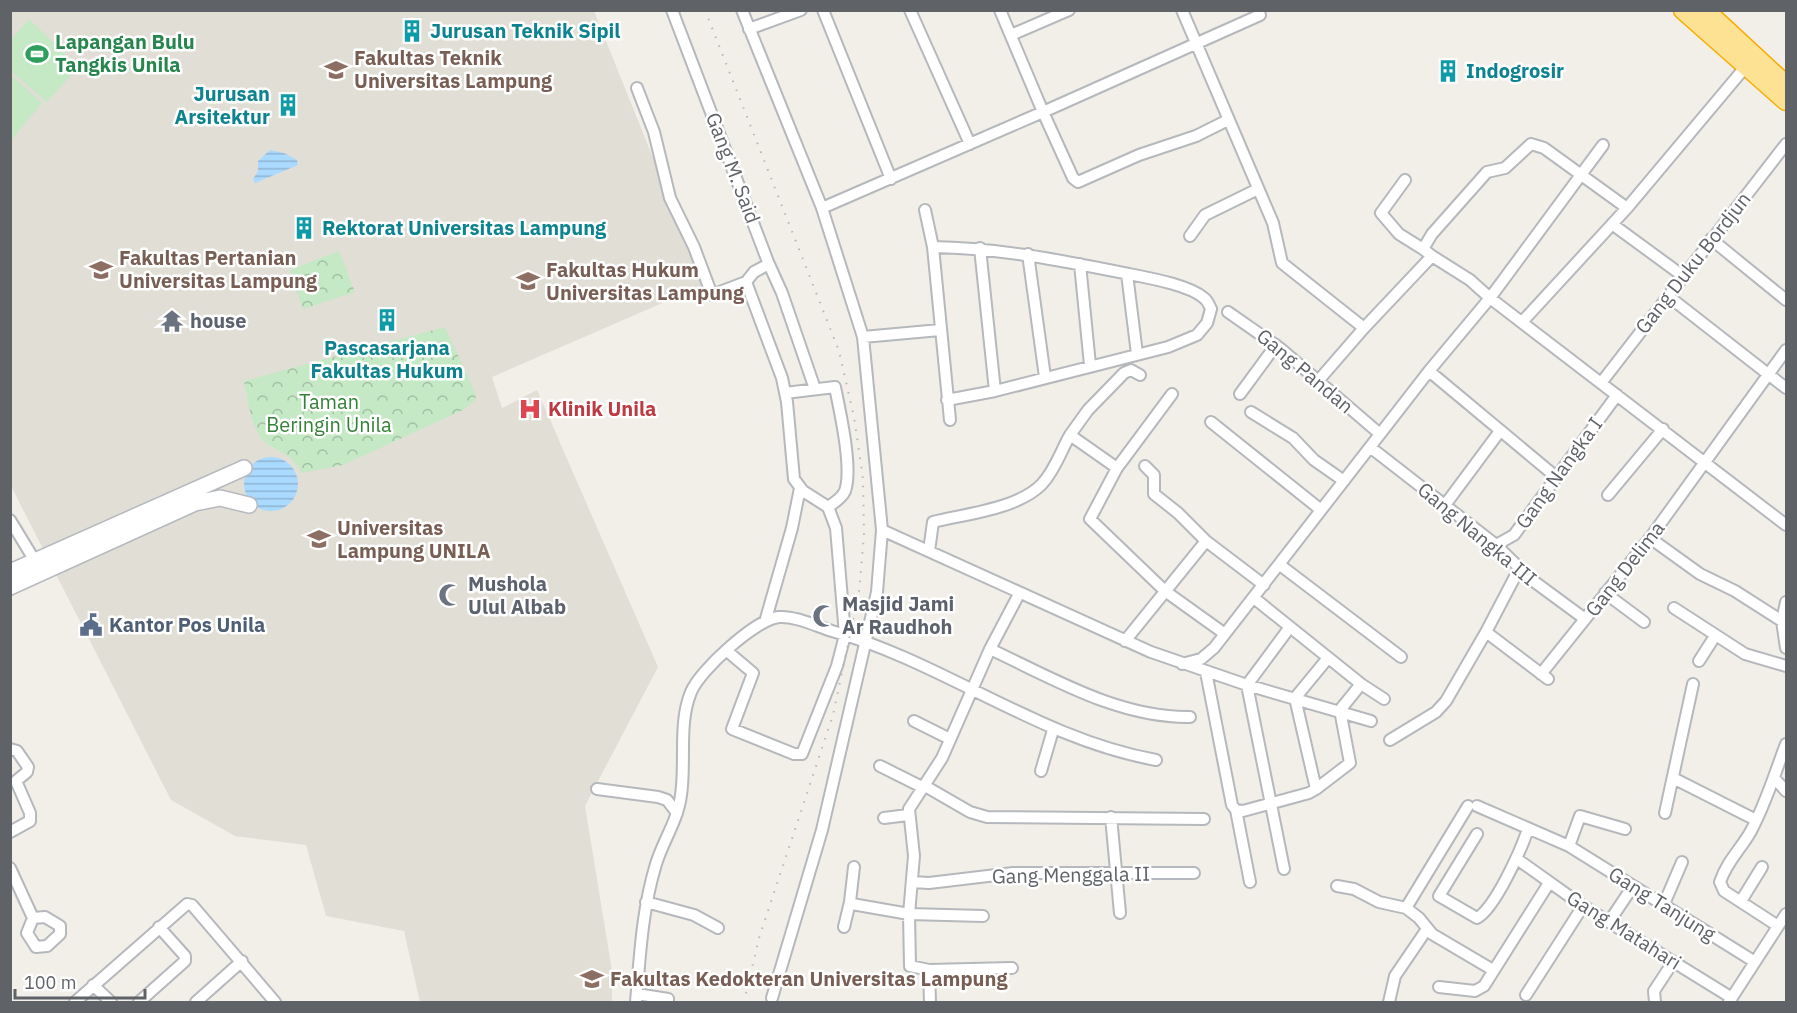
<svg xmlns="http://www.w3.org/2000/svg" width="1797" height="1013" font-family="'IBM Plex Sans',sans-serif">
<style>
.education{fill:#e1ded6}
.forest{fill:url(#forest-crowns)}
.pitch{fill:#c5e8c5}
.water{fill:url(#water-rules)}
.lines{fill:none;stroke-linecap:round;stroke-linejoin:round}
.street-casing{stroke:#b5b8bc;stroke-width:14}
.secondary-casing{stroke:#b6babf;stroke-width:18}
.highway-casing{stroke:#f9ab00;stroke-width:21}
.street{stroke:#fff;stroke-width:10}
.secondary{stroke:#fff;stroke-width:15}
.highway{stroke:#fde293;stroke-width:18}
.rail{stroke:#b6b7b8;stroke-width:2;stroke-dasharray:1.5 8;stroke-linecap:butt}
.labels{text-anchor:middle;stroke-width:5;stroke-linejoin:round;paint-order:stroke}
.culture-label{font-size:20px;font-weight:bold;fill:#0d838f;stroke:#fff;text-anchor:start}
.leisure-label{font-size:20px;font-weight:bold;fill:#27864d;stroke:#fff;text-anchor:start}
.education-label{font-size:20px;font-weight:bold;fill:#785e54;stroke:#fff;text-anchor:start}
.street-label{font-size:20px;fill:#5f6368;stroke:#fff}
.worship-label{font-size:20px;font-weight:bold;fill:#5b616d;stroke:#fff;text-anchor:start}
.park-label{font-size:20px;fill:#348238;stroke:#fff}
.health-label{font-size:20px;font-weight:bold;fill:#be3a42;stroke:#fff;text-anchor:start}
.service-label{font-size:20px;font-weight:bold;fill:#4e5e75;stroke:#fff;text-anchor:start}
</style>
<defs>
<pattern id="forest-crowns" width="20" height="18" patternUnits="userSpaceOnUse" patternTransform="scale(1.5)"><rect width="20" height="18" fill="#c5e8c5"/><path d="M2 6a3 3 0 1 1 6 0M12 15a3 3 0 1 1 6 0" fill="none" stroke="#a3c0a4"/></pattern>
<pattern id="water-rules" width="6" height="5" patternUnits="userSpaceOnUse" patternTransform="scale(1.5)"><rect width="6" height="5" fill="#aadaff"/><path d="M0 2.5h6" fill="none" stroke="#8eb4d2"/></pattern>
</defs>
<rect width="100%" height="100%" fill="#f1efe8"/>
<path class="education" d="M 11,11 L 594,11 L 704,285 L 492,377 L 502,408 L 537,390 L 658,667 L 585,806 L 612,971 L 612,1002 L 420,1002 L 404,931 L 326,916 L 306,845 L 235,836 L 171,800 L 11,486 Z"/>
<path class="forest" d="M 339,251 L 355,292 L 303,309 L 290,270 Z
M 445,327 L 476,395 L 475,400 L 463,410 L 343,465 L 302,473 C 291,454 283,454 266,443 C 252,433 247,397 244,381 Z"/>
<path class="pitch" d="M 29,19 L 78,67 L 47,102 L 11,71 L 11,40 Z
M 11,75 L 42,103 L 11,140 Z"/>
<path class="water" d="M 270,150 L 284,153 L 297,160 L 298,165 L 255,183 L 253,179 L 258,171 L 258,161 Z
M244 484a27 27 0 1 1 54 0a27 27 0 1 1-54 0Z"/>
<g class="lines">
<g class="street-casing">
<path id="street" d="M 742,10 L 822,208 L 863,337 L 882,530 L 877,592 L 822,830 L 772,998
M 823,10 L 891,179
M 910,10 L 970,144
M 1182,10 L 1273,223 L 1282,263 L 1364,328
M 749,29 L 801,10
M 1011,35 L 1069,10
M 637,88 L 654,132 L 670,198 L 694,247 L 712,295 L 746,282 L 754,272 L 767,265 L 768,262 L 672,10
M 1228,120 L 1196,136 L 1139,155 L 1078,182 L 1073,178 L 1043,112 L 1260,15
M 1405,180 L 1381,213 L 1399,234 L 1423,249
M 822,208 L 1043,112 L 1000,10
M 925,210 L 933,247 L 950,420
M 1612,224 L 1683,276
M 1190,236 L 1205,215 L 1258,189
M 1711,239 L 1786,300
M 933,247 C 1000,248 1064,261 1129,274 C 1149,278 1189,285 1204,298 C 1208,301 1209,305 1211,309 L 1207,323 L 1197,335 L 1168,347 L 995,391 L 947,400
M 980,248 L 995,391
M 1028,254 L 1045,377
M 1432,256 L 1423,249 L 1432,234 L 1487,172 L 1505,168 L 1531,144 L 1544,148 L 1627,208
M 768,262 L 782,293 L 815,389
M 1080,264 L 1090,365
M 1127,274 L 1137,354
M 1668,296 L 1786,388
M 1228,312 L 1281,349 L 1380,434
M 1522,322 L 1627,208 L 1747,65
M 863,337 L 940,330
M 1429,371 L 1555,476
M 1318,381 L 1364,328 L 1432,256 L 1470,280 L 1490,298 L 1603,145
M 1601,383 L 1786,144
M 785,393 L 835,387 C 840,412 853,468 845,491 C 842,498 834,503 828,507
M 1240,394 L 1276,345
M 1251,412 L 1293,438 L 1314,460 L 1344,481
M 1211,422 L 1321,510
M 1070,435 L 1088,410 L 1124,373 L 1131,370 L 1140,375
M 1370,447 L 1496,545 L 1532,580 L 1585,619
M 1117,468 L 1172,394
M 1608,495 L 1663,429
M 1445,505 L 1500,431
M 10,520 L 35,561
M 882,530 L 1151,652 L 1247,685 L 1371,721
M 1650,538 L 1700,574 L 1735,591 L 1782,621
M 1206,541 L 1264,585
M 1496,545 L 1514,535 L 1617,395
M 929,551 L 933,522 C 965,514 1018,509 1042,484 C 1055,470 1061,451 1070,435 L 1117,468 L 1090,519 L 1165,591 L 1225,634
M 1280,565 L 1401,657
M 1519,569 L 1486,632 L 1548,679
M 1605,593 L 1644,622
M 1254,598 L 1361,684 L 1340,710 L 1350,763 L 1316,789
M 1786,602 L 1782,621 L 1786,648
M 1674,608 L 1745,654 L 1786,666
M 765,622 L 792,528 L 800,488
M 1125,641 L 1206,541 L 1178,513 L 1154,494 L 1154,475 L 1145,466
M 990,649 C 1054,679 1119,718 1190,717
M 727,651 L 753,673 L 732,729 L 794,754 L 802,754 L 837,666 L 845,635 L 836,528 L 828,507 L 803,491 L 794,479 L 787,402 L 782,378 L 746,282
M 1699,661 L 1715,636
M 1182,664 L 1201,659 L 1214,648 L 1429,371 L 1490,298 L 1786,525
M 1206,672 L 1232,805 L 1236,810 L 1243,811 L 1309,793 L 1316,789 L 1295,698 L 1328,658
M 1541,674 L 1650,538 L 1786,350
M 1361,684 L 1384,699
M 914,721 L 950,739
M 1390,740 L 1436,712 L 1446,701 L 1486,632
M 10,749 L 17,751 L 28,767 L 27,772 L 16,781 L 30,813 L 30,821 L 10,832
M 880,766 L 924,788
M 1041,771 L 1053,730
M 1673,778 L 1756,820
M 1774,778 L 1786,791
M 925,786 L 970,812 L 987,817 L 1204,819
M 597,789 L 658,797 L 667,800 L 677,813
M 1477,806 L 1569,846 L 1755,962
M 1236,810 L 1250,882
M 1665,813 L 1693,684
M 1111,817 L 1120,913
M 884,818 L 908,815
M 1477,834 L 1439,896 L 1477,918 C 1495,908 1520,852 1527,832
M 1569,846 L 1580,816 L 1625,829
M 1517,859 L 1583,906 L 1732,998
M 854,867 L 850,902 L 852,904 L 909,914 L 983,916
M 10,868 L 33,918 L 45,917 L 60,926 L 60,934 L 47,946 L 36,947 L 27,933 L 33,918
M 1284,869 L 1247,685 L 1290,627
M 912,882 L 929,883 L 1013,873 L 1194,873
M 1337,886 L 1354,889 L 1379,902 L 1406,908 L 1419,918 L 1432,934 L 1493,970
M 1741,901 L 1762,867
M 646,902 L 694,915 L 718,928
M 1664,904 L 1682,862
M 1406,908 L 1468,806
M 1609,922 L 1633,886
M 1778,926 L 1724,891 L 1720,882 C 1727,861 1741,849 1751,831 C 1766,803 1775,773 1786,744
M 844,927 L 850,902
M 1012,968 L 929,970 L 910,966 L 909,914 L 914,856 L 909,809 L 942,758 L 990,649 L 1019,594
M 929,970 L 930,1002
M 93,985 L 111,1002
M 1439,987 L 1475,991 L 1484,986 L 1549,883
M 637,994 L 668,999 L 668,1002
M 1526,995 L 1583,906
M 75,1002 L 187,904 L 192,905 L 275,1002
M 139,1002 L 185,961 L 185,956 L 159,927
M 196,1002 L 242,961
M 636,1002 C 640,955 642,910 656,864 C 663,841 678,820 681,795 C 686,762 678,723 691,692 C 700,670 756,619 779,617 C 796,616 816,626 832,631 C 945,663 1039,739 1156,760
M 1389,1002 L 1395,976 L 1427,929
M 1655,1002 L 1654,991 L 1673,962
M 1729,1002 L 1786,914"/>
</g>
<g class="secondary-casing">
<path id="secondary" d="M 10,572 L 244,468
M 10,587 L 195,503 L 220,498 L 249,505"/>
</g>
<g class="highway-casing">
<path id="highway" d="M 1683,10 L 1786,101
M 1705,10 L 1786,85"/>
</g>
<use href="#street" class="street"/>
<use href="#secondary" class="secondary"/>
<use href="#highway" class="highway"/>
<path class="rail" d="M 705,10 L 839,351 L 854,417 L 863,479 L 864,535 L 859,592 L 833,715 L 759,938 L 744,1002"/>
</g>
<defs>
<g id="building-bare" transform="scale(1.8)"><path d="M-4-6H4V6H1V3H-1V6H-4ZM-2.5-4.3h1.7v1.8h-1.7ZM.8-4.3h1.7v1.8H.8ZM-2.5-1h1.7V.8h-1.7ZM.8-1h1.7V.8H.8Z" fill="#0f9aa8" stroke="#fff" stroke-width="2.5" paint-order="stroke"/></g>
<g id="stadium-bare" transform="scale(1.8)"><path d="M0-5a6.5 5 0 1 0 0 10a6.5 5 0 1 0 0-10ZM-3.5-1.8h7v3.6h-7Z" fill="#2e9e5b" stroke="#fff" stroke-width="2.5" paint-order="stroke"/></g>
<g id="university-bare" transform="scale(1.8)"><path d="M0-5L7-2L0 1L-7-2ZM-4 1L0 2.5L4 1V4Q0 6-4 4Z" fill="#8d6e63" stroke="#fff" stroke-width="2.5" paint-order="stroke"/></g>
<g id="temple-bare" transform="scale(1.8)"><path d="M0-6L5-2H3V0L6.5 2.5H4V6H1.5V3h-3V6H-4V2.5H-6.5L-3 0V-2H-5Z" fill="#6b7280" stroke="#fff" stroke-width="2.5" paint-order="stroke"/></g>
<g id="hospital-bare" transform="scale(1.8)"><path d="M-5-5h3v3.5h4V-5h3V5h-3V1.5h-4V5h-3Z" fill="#e0444e" stroke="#fff" stroke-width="2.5" paint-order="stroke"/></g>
<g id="mosque-bare" transform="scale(1.8)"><path d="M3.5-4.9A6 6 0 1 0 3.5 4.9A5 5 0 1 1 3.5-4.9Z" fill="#6b7280" stroke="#fff" stroke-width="2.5" paint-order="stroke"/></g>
<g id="civic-bare" transform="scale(1.8)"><path d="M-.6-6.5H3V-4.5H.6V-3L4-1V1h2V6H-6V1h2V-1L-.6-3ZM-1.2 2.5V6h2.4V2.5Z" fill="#5c6f8a" stroke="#fff" stroke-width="2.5" paint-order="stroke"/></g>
</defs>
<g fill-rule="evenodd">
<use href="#building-bare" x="412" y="31"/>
<use href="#stadium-bare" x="37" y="54"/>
<use href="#university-bare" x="336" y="70"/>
<use href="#building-bare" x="1448" y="71"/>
<use href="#building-bare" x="288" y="105"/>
<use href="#building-bare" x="304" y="228"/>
<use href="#university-bare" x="101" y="270"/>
<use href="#university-bare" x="528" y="281"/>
<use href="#building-bare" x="387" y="320"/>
<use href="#temple-bare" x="172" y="321"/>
<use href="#hospital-bare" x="530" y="409"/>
<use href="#university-bare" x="319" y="539"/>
<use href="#mosque-bare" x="450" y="595"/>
<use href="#mosque-bare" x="824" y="616"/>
<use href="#civic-bare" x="91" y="625"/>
<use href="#university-bare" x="592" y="979"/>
</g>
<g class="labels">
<g class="culture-label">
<text x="430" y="38">Jurusan Teknik Sipil</text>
<text x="1466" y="78">Indogrosir</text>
<text x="270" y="101" text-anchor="end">Jurusan<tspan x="270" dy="23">Arsitektur</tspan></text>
<text x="322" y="235">Rektorat Universitas Lampung</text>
<text x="387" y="355" text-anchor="middle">Pascasarjana<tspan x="387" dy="23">Fakultas Hukum</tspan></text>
</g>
<g class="leisure-label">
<text x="55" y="49">Lapangan Bulu<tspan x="55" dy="23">Tangkis Unila</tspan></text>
</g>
<g class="education-label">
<text x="354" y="65">Fakultas Teknik<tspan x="354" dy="23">Universitas Lampung</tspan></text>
<text x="119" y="265">Fakultas Pertanian<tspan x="119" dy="23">Universitas Lampung</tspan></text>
<text x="546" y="277">Fakultas Hukum<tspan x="546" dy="23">Universitas Lampung</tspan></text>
<text x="337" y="535">Universitas<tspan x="337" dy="23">Lampung UNILA</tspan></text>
<text x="610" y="986">Fakultas Kedokteran Universitas Lampung</text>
</g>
<g class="street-label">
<text transform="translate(733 168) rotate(69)" y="7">Gang M. Said</text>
<text transform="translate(1693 263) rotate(-52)" y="7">Gang Duku Bordjun</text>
<text transform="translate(1305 371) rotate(40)" y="7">Gang Pandan</text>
<text transform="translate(1559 473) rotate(-54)" y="7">Gang Nangka I</text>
<text transform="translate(1477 534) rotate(40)" y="7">Gang Nangka III</text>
<text transform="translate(1625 569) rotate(-52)" y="7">Gang Delima</text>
<text transform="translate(1071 875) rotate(-1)" y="7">Gang Menggala II</text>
<text transform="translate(1662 904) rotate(32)" y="7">Gang Tanjung</text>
<text transform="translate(1624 930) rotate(32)" y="7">Gang Matahari</text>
</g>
<g class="worship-label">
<text x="190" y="328">house</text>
<text x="468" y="591">Mushola<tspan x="468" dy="23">Ulul Albab</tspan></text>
<text x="842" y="611">Masjid Jami<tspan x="842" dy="23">Ar Raudhoh</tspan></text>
</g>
<g class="park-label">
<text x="329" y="409">Taman<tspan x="329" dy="23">Beringin Unila</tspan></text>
</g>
<g class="health-label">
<text x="548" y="416">Klinik Unila</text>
</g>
<g class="service-label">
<text x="109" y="632">Kantor Pos Unila</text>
</g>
</g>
<rect width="1797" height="1013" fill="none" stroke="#5f6368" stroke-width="24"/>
<path d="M15 989v9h130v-9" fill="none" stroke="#5f6368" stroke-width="3"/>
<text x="24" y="989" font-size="18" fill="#5f6368" stroke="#ffffff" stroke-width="4.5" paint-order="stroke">100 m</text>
</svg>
